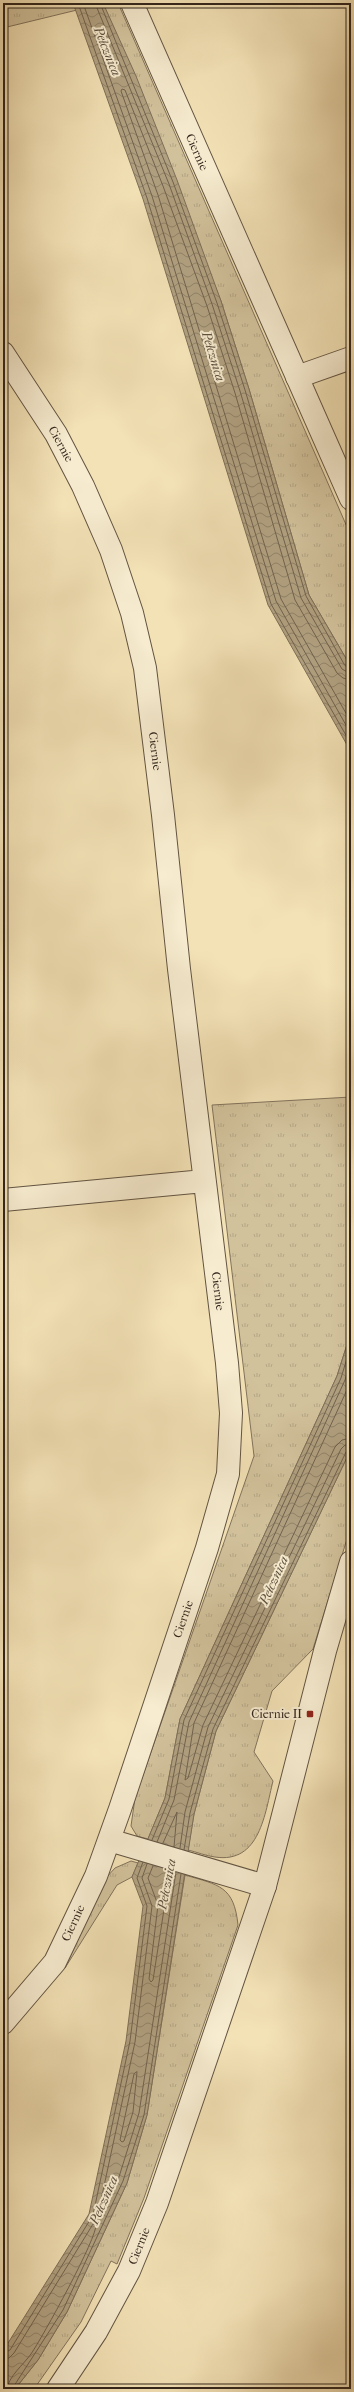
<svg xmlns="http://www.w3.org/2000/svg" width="354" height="2392" font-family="'IM FELL French Canon',serif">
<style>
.grass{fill:url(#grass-tufts);stroke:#82735c}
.water{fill:url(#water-waves);stroke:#7e6f58}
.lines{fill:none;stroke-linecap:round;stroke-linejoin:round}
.shore{stroke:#71624e;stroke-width:1}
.minor-casing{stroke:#625442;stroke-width:24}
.tertiary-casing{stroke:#625442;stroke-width:24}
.minor{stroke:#f7ecd0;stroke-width:22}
.tertiary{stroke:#f7ecd0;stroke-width:22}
.poi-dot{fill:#8f2418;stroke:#f7ecd0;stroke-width:1.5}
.labels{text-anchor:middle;stroke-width:4;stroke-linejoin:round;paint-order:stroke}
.street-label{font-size:12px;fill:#31241b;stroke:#f7ecd0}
.poi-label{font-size:12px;fill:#31241b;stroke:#f7ecd0;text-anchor:end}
.water-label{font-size:13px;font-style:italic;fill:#5e503f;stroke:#f7ecd0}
</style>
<defs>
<pattern id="grass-tufts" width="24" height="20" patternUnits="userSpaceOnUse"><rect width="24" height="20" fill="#d2c29c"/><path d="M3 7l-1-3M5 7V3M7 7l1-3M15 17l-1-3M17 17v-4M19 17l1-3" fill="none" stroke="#b5a786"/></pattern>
<pattern id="water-waves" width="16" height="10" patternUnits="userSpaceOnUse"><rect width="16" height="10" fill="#b1a181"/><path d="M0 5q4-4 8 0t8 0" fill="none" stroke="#918369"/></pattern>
</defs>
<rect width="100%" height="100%" fill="#f3e2b6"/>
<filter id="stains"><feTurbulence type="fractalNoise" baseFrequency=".005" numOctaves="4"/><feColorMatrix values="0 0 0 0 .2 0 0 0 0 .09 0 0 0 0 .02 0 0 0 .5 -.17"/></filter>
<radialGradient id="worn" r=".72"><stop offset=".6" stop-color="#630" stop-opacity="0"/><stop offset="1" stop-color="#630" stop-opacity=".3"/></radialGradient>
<path class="grass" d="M 3,3 L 73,3 L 77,10 L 3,28 Z
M 103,3 L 118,3 L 351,536 L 351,667 L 309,595 L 249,389 L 221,301 Z
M 351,1097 L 351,1332 L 337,1376 L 180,1719 L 165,1798 L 148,1839 L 137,1836 L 131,1826 L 135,1798 L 254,1456 L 212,1105 Z
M 351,1449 L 351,1526 L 313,1649 L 272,1691 L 254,1752 L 273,1781 C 265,1813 260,1864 215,1857 C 206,1856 197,1852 188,1850 L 194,1814 L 216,1731 Z
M 131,1861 L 138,1863 L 132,1877 L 117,1885 L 65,1968 L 105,1879 L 115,1868 Z
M 185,1875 C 219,1885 234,1886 238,1925 L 144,2198 L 117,2264 L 111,2261 L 81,2322 L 34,2389 L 15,2389 L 38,2360 L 67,2312 L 127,2183 L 147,2115 Z"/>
<path class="water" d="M 73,3 L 103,3 L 136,76 L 177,180 L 221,301 L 249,389 L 309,595 L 351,667 L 351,752 L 268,605 L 143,199 Z
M 351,1332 L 351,1449 L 216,1731 L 194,1814 L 147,2115 L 127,2183 L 67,2312 L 38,2360 L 15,2389 L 3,2389 L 3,2351 L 89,2214 L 126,2041 L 143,1906 L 132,1877 L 165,1798 L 180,1719 L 337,1376 Z"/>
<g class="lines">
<path class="shore" d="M 78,3 L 147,198 L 271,604 L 351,744
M 83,3 L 152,196 L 276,601 L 351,734
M 95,3 L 169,184 L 212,304 L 240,391 L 301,598 L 342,669 L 351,674
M 100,3 L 173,182 L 217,303 L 245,390 L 306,596 L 344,664 L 351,669
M 351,680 L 343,678 L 337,673 L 295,600 L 235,393 L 207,306 L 163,186 L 125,90 L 122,89 L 121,91 L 158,195 L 281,599 L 351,722
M 351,1381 L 194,1723 L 185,1780 L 188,1778 L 203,1725 L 335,1447 L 342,1440 L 351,1438
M 152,1840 L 169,1799 L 184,1720 L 341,1378 L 351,1345
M 157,1842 L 174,1800 L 189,1722 L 345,1380 L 351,1362
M 163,1843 L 177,1812 L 174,1847
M 180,1848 L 185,1812 L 208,1727 L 341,1449 L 345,1445 L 351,1444
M 184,1850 L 190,1813 L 213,1729 L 346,1452 L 351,1449
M 147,1864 L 142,1878 L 152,1906 L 135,2042 L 98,2214 L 100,2216 L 118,2180 L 139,2113 L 176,1872
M 153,1866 L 148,1878 L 158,1905 L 149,1979 L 151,1982 L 153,1980 L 170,1871
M 137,2072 L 133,2112 L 124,2141 L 122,2142 L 120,2140 L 134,2074 Z
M 3,2354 L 10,2350 L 93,2215 L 130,2041 L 147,1906 L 137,1878 L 143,1862
M 3,2359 L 9,2358 L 14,2353 L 93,2224 L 96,2224 C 98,2237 42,2338 31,2354 C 24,2364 8,2377 7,2389
M 12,2389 L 63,2310 L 123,2181 L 144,2115 L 181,1874"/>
<g class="minor-casing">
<path id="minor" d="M 3,353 L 56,434 L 83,486 L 111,550 L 132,613 L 145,668 L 163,815 L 179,969 L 227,1363 L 231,1413 L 228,1474 L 207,1548 L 120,1809 L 96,1876 L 55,1962 L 3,2023
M 297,377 L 351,358
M 3,1200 L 204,1181
M 109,1840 L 265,1886"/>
</g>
<g class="tertiary-casing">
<path id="tertiary" d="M 132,3 L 351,499
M 58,2389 L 96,2332 L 129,2271 L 157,2203 L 265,1886 L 325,1651 L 351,1562"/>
</g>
<use href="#minor" class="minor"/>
<use href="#tertiary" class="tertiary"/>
</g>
<rect class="poi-dot" x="306" y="1710" width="8" height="8" rx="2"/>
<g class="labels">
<g class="street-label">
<text transform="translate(197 152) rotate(66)" y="4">Ciernie</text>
<text transform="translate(61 444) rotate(61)" y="4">Ciernie</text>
<text transform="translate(155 751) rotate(83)" y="4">Ciernie</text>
<text transform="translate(218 1291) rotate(83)" y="4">Ciernie</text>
<text transform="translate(183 1619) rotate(-71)" y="4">Ciernie</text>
<text transform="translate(73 1923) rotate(-65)" y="4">Ciernie</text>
<text transform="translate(139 2246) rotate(-68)" y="4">Ciernie</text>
</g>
<g class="poi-label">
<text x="302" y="1718">Ciernie II</text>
</g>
<g class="water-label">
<text transform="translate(108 51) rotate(68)" y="5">Pełcznica</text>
<text transform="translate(214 356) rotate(73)" y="5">Pełcznica</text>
<text transform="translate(273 1580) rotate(-65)" y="5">Pełcznica</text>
<text transform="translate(166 1884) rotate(-79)" y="5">Pełcznica</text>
<text transform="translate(103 2200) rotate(-66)" y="5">Pełcznica</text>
</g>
</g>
<rect width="354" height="2392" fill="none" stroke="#f3e2b6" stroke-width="16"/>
<rect x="4" y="4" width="346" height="2384" fill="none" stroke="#31241b" stroke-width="2"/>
<rect x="8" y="8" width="338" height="2376" fill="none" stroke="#31241b"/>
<rect width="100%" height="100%" filter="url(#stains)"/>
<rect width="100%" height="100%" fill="url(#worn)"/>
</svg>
